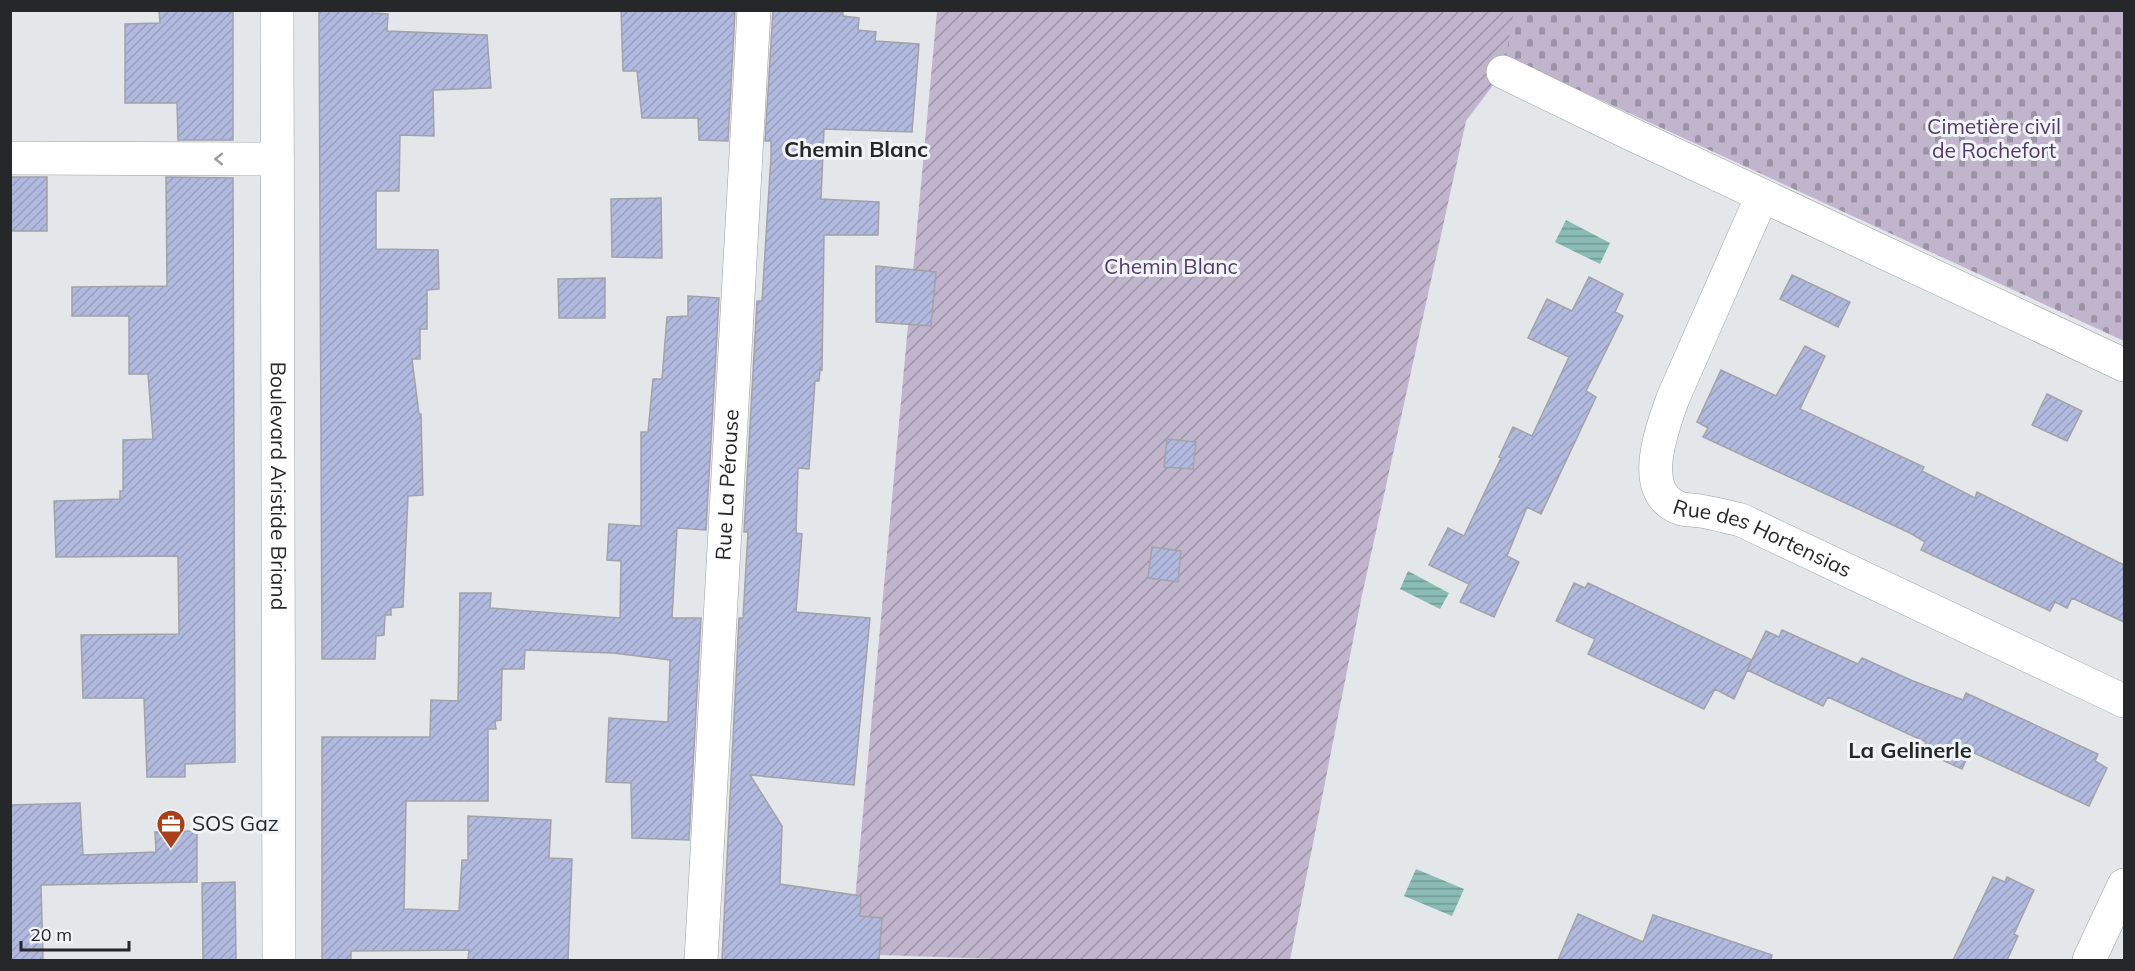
<svg xmlns="http://www.w3.org/2000/svg" width="2135" height="971" font-family="Mulish,sans-serif">
<style>
.cemetery{fill:url(#cemetery-stones)}
.garden{fill:url(#garden-furrows)}
.water{fill:url(#water-rules)}
.building{fill:url(#building-hatch);stroke:#a2a3a7;stroke-width:1.5}
.lines{fill:none;stroke-linecap:round;stroke-linejoin:round}
.minor-casing{stroke:#9c9fa3;stroke-width:34}
.minor{stroke:#fff;stroke-width:33}
.oneway{stroke:#9d9e9f}
.labels{text-anchor:middle;stroke-width:6;stroke-linejoin:round;paint-order:stroke}
.park-label{font-size:21px;fill:#533969;stroke:#f0f4f8}
.street-label{font-size:21px;fill:#262729;stroke:#f0f4f8}
.poi-label{font-size:21px;fill:#262729;stroke:#f0f4f8;text-anchor:start}
.neighbourhood-label{font-size:22px;font-weight:bold;fill:#262729;stroke:#f0f4f8}
</style>
<defs>
<pattern id="cemetery-stones" width="16" height="16" patternUnits="userSpaceOnUse" patternTransform="scale(1.5)"><rect width="16" height="16" fill="#c1b5ce"/><path d="M2 7V4a2 2 0 0 1 4 0v3zM10 15v-3a2 2 0 0 1 4 0v3z" fill="#9d93a7"/></pattern>
<pattern id="garden-furrows" width="10" height="10" patternUnits="userSpaceOnUse" patternTransform="scale(1.5)"><rect width="10" height="10" fill="#c1b5ce"/><path d="M-1 1l2-2M0 10L10 0M9 11l2-2" fill="none" stroke="#9d93a7"/></pattern>
<pattern id="water-rules" width="6" height="5" patternUnits="userSpaceOnUse" patternTransform="scale(1.5)"><rect width="6" height="5" fill="#8abcb5"/><path d="M0 2.5h6" fill="none" stroke="#719993"/></pattern>
<pattern id="building-hatch" width="6" height="6" patternUnits="userSpaceOnUse" patternTransform="scale(1.5)"><rect width="6" height="6" fill="#b2b9de"/><path d="M-1 1l2-2M0 6l6-6M5 7l2-2" fill="none" stroke="#999fbe"/></pattern>
</defs>
<rect width="100%" height="100%" fill="#e3e7ea"/>
<path class="cemetery" d="M 1500,11 L 2124,11 L 2124,341 L 1492,50 Z"/>
<path class="garden" d="M 937,11 L 1514,11 L 1503,72 L 1466,121 L 1361,600 L 1290,960 L 1024,960 L 850,954 Z"/>
<path class="water" d="M 1566,220 L 1610,243 L 1600,264 L 1555,242 Z
M 1408,571 L 1449,593 L 1440,609 L 1400,589 Z
M 1416,869 L 1464,889 L 1452,916 L 1404,896 Z"/>
<path class="building" d="M 159,10 L 233,10 L 233,140 L 178,140 L 177,103 L 125,103 L 125,24 L 160,23 Z
M 319,10 L 373,10 L 373,13 L 388,14 L 387,31 L 487,35 L 491,88 L 433,90 L 434,136 L 400,135 L 399,191 L 376,191 L 376,249 L 438,250 L 439,289 L 427,290 L 427,329 L 420,329 L 420,359 L 412,359 L 419,414 L 421,414 L 423,495 L 408,496 L 403,607 L 391,608 L 391,615 L 385,615 L 384,635 L 376,636 L 375,659 L 322,659 Z
M 621,10 L 735,10 L 728,141 L 699,140 L 698,118 L 642,118 L 637,71 L 623,71 Z
M 773,10 L 843,12 L 843,16 L 859,18 L 858,30 L 876,32 L 875,41 L 919,44 L 912,132 L 824,129 L 821,199 L 879,202 L 878,235 L 824,235 L 822,370 L 820,369 L 819,381 L 815,381 L 809,469 L 798,468 L 796,533 L 802,534 L 796,612 L 870,618 L 854,785 L 750,775 L 782,826 L 780,884 L 861,896 L 860,916 L 882,918 L 879,960 L 722,960 L 739,618 L 743,618 L 748,532 L 744,532 L 757,301 L 762,301 L 771,156 L 771,141 L 765,141 Z
M 10,177 L 47,177 L 47,231 L 11,231 Z
M 166,177 L 233,178 L 235,762 L 185,764 L 185,777 L 147,777 L 144,698 L 83,698 L 81,635 L 179,634 L 178,556 L 56,557 L 54,501 L 120,499 L 120,491 L 123,491 L 123,440 L 153,439 L 148,374 L 129,374 L 129,316 L 72,316 L 72,287 L 167,286 Z
M 661,198 L 662,258 L 612,257 L 611,199 Z
M 876,266 L 936,272 L 931,326 L 876,322 Z
M 1792,275 L 1850,302 L 1838,327 L 1780,299 Z
M 1589,277 L 1623,294 L 1615,312 L 1623,316 L 1586,391 L 1596,397 L 1541,514 L 1527,507 L 1507,556 L 1519,562 L 1494,617 L 1460,602 L 1469,584 L 1429,565 L 1448,528 L 1464,536 L 1501,458 L 1499,457 L 1513,427 L 1532,436 L 1569,357 L 1528,338 L 1547,299 L 1572,311 Z
M 605,278 L 605,318 L 559,318 L 558,279 Z
M 688,296 L 719,298 L 706,530 L 677,528 L 672,618 L 701,618 L 689,840 L 632,838 L 631,783 L 606,782 L 609,718 L 668,722 L 670,660 L 613,653 L 525,650 L 524,669 L 502,669 L 501,720 L 495,721 L 496,729 L 488,729 L 488,801 L 406,801 L 404,909 L 459,911 L 462,860 L 468,860 L 468,816 L 551,820 L 549,858 L 572,859 L 568,960 L 468,960 L 469,950 L 351,951 L 351,960 L 322,960 L 322,737 L 430,737 L 431,700 L 458,701 L 460,593 L 491,593 L 490,608 L 620,618 L 621,561 L 607,560 L 609,524 L 641,526 L 641,432 L 648,432 L 653,379 L 662,379 L 667,317 L 688,316 Z
M 1805,346 L 1825,356 L 1800,409 L 1924,467 L 1922,471 L 1975,498 L 1977,492 L 2124,565 L 2124,622 L 2072,598 L 2067,608 L 2055,602 L 2050,611 L 1921,550 L 1925,542 L 1910,533 L 1703,437 L 1708,428 L 1697,422 L 1721,370 L 1776,396 Z
M 2047,394 L 2082,411 L 2067,441 L 2032,425 Z
M 1167,439 L 1196,442 L 1193,469 L 1164,467 Z
M 1152,547 L 1181,551 L 1178,582 L 1148,578 Z
M 1574,583 L 1585,588 L 1588,583 L 1752,660 L 1734,699 L 1715,689 L 1704,709 L 1588,654 L 1595,639 L 1556,621 Z
M 1782,630 L 1858,664 L 1862,658 L 1913,681 L 1963,700 L 1966,693 L 2098,754 L 2095,761 L 2107,768 L 2089,806 L 1970,751 L 1962,769 L 1922,751 L 1926,742 L 1828,697 L 1823,706 L 1747,670 L 1766,631 L 1779,637 Z
M 80,803 L 83,855 L 156,852 L 155,832 L 197,831 L 197,882 L 41,885 L 43,960 L 10,960 L 10,805 Z
M 1993,877 L 2005,882 L 2007,877 L 2034,890 L 2014,934 L 2018,936 L 2007,960 L 1953,960 Z
M 235,882 L 236,960 L 203,960 L 202,883 Z
M 1578,914 L 1643,942 L 1653,915 L 1772,955 L 1771,960 L 1558,960 Z"/>
<g class="lines">
<g class="minor-casing">
<g id="minor">
<path id="s1" d="M 277,10 L 279,960"/>
<path d="M 1503,72 L 1631,134 L 2124,365"/>
<path d="M 10,158 L 277,159"/>
<path id="s2" d="M 1762,196 L 1673,398 C 1662,429 1636,495 1682,509 C 1687,510 1694,510 1700,511 C 1714,513 1727,517 1741,520 L 2124,701"/>
<path id="s3" d="M 701,960 L 754,10"/>
<path d="M 2089,960 L 2124,885"/>
</g>
</g>
<use href="#minor" class="minor"/>
</g>
<defs><path id="oneway-chevron" d="M-2-3.5L2.5 0L-2 3.5" fill="none" stroke-width="1.6" stroke-linecap="round" stroke-linejoin="round" transform="scale(1.5)"/></defs>
<use class="oneway" href="#oneway-chevron" transform="translate(219 159) rotate(-180)"/>
<defs>
<g id="office-pin" transform="scale(1.5)"><path d="M0 17L-7.5 6A9.5 9.5 0 1 1 7.5 6Z" fill="#a8411a" stroke="#f0f4f8"/><path d="M-6-3h4V-5.5h4V-3h4V5H-6ZM-1-4.5V-3h2v-1.5ZM-6 0V1H6V0Z" fill="#fff"/></g>
</defs>
<g fill-rule="evenodd">
<use href="#office-pin" x="171" y="824"/>
</g>
<g class="labels">
<g class="park-label">
<text x="1994" y="134">Cimetière civil<tspan x="1994" dy="24">de Rochefort</tspan></text>
<text x="1171" y="274">Chemin Blanc</text>
</g>
<g class="street-label">
<text dy="7" stroke="none"><textPath href="#s1" startOffset="476">Boulevard Aristide Briand</textPath></text>
<text dy="7" stroke="none"><textPath href="#s3" startOffset="476">Rue La Pérouse</textPath></text>
<text dy="7" stroke="none"><textPath href="#s2" startOffset="432">Rue des Hortensias</textPath></text>
</g>
<g class="poi-label">
<text x="192" y="831">SOS Gaz</text>
</g>
<g class="neighbourhood-label">
<text x="856" y="157">Chemin Blanc</text>
<text x="1910" y="758">La Gelinerle</text>
</g>
</g>
<rect width="2135" height="971" fill="none" stroke="#262729" stroke-width="24"/>
<path d="M21 941v9h108v-9" fill="none" stroke="#262729" stroke-width="3"/>
<text x="30" y="941" font-size="18" fill="#262729" stroke="#f0f4f8" stroke-width="4.5" paint-order="stroke">20 m</text>
</svg>
